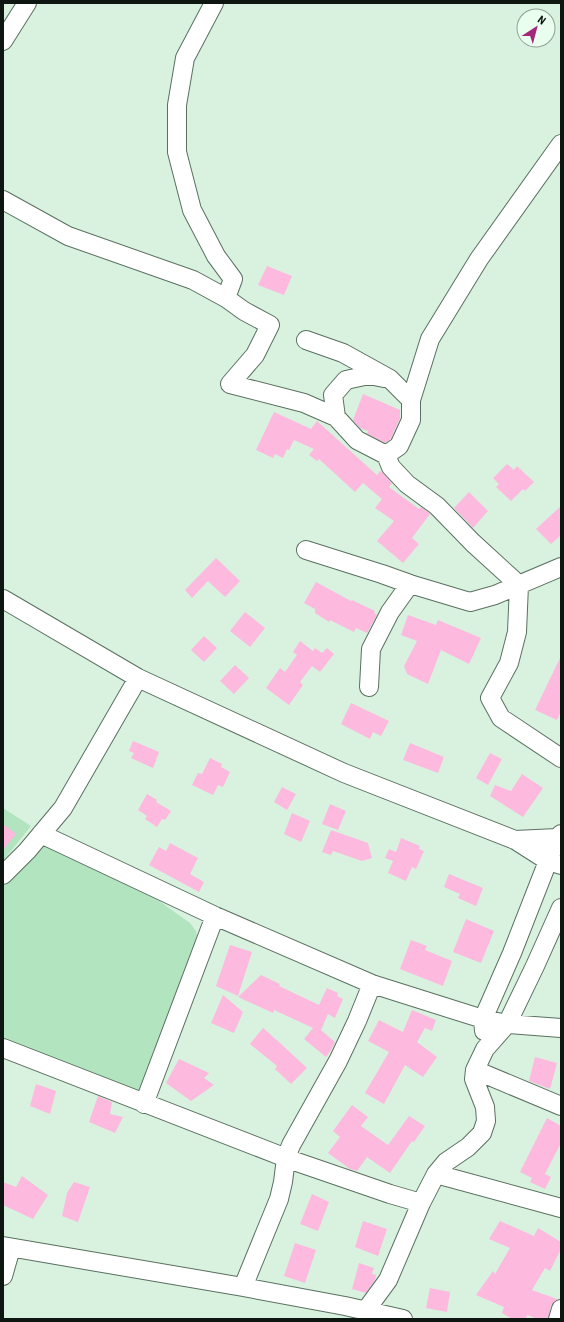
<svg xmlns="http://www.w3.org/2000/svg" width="564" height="1322" font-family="'Roboto Condensed',sans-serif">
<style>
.green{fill:#b3e4c0}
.building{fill:#fdb9de}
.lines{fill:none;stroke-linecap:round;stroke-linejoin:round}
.minor-casing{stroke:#5a7060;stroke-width:20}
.minor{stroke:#fff;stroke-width:18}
</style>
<rect width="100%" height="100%" fill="#d9f2df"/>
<path class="green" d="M 3,808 L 31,826 L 3,861 Z
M 48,841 L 141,888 L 190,923 L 196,931 L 199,946 L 141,1089 L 133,1092 L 3,1042 L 3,887 L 9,877 Z"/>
<path class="building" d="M 267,266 L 292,276 L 284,295 L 258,285 Z
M 363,394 L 400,410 L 400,418 L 391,439 L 385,443 L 367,434 L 368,431 L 360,428 L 353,420 Z
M 274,412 L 311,429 L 317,421 L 377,475 L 380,471 L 382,472 L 392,483 L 389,487 L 419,509 L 421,507 L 430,514 L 412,538 L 419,544 L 403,563 L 377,541 L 394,521 L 375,508 L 382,499 L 363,483 L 355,492 L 319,459 L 317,461 L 309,455 L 314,449 L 294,440 L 289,450 L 287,449 L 283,458 L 275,454 L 273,458 L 256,450 Z
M 507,464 L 514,470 L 517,466 L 534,482 L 525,491 L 523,489 L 511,501 L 496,487 L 499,484 L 493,478 Z
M 469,492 L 488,511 L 473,528 L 454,508 Z
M 561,506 L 561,535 L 551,544 L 536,529 Z
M 216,558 L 240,581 L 225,597 L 208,581 L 192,598 L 185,590 Z
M 316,582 L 351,601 L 352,600 L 375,611 L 374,613 L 377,615 L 367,633 L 356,628 L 354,632 L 330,620 L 329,622 L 315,613 L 315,609 L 304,603 Z
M 245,612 L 265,628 L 250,647 L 230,631 Z
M 408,615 L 436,625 L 438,620 L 481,638 L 469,664 L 441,650 L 428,684 L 407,674 L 404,666 L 417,641 L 401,635 Z
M 204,636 L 217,648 L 204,662 L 191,650 Z
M 300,641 L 313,651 L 315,648 L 322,653 L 327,648 L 334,654 L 320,672 L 312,666 L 300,682 L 303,685 L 289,705 L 266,688 L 280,668 L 285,672 L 297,655 L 293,652 Z
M 561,656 L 561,711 L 557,720 L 535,710 Z
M 235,665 L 249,678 L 234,694 L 220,681 Z
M 351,703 L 389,721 L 381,736 L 373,732 L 370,739 L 341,724 Z
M 133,741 L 159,752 L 153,768 L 131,758 L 134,753 L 129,751 Z
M 410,743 L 444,757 L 438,773 L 403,760 Z
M 490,753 L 502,759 L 488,785 L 476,778 Z
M 210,758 L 222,764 L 221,767 L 230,772 L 223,787 L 218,785 L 213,795 L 192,785 L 198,773 L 202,774 Z
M 522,774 L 543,788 L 523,817 L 490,796 L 495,785 L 511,791 Z
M 282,787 L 296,794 L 287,810 L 274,802 Z
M 147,794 L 157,800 L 156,802 L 171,811 L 165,820 L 162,819 L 157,827 L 145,819 L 147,816 L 138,810 Z
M 330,804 L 346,811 L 338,830 L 322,824 Z
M 292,813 L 310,821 L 301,842 L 284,834 Z
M 3,824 L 16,834 L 3,850 Z
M 331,830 L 368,843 L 372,858 L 362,861 L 333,851 L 331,855 L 322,852 Z
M 401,838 L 420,846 L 419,849 L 424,851 L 416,869 L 412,867 L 406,881 L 388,873 L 393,861 L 385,858 L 389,849 L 396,852 Z
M 170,843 L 198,858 L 190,874 L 204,882 L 199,892 L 149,865 L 159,847 L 166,851 Z
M 449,874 L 483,888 L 476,906 L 458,898 L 460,894 L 444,887 Z
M 466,919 L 494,931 L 481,963 L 453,952 Z
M 411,940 L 427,946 L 425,950 L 452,961 L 443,986 L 400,969 Z
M 230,945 L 252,952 L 238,996 L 216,986 Z
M 261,975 L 280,984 L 279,986 L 319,1005 L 327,988 L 338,993 L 337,996 L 343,999 L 335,1018 L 328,1014 L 321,1030 L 335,1042 L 331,1050 L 326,1057 L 304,1039 L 313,1028 L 274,1010 L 273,1013 L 238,997 Z
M 223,995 L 243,1012 L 234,1033 L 211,1023 Z
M 412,1010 L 436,1020 L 432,1031 L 425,1028 L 417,1042 L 437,1057 L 423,1077 L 405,1065 L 384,1104 L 365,1093 L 389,1052 L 368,1041 L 379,1020 L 403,1032 Z
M 263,1028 L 280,1043 L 307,1068 L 291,1084 L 275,1069 L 277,1066 L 250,1044 Z
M 535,1057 L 557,1063 L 550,1089 L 529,1081 Z
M 179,1059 L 209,1073 L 204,1078 L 214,1085 L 191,1101 L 166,1083 Z
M 36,1084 L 56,1091 L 50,1114 L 30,1106 Z
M 98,1096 L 112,1102 L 110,1114 L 123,1117 L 115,1133 L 89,1122 Z
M 352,1105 L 368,1117 L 361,1126 L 388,1145 L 409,1116 L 425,1126 L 414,1142 L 412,1141 L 390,1173 L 367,1157 L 357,1171 L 350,1169 L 328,1153 L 340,1137 L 333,1131 Z
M 547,1118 L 561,1126 L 561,1143 L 545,1174 L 551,1177 L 545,1189 L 530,1182 L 532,1178 L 520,1172 Z
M 22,1176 L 48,1195 L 33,1219 L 3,1205 L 3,1182 L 16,1187 Z
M 74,1182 L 90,1187 L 78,1222 L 62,1216 L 67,1193 Z
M 312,1194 L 329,1202 L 318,1231 L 300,1224 Z
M 363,1221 L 387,1229 L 378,1256 L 355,1247 Z
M 500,1221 L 534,1236 L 538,1228 L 561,1242 L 561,1249 L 550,1271 L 545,1268 L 532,1290 L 557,1299 L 551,1306 L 548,1319 L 538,1319 L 527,1315 L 526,1319 L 512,1319 L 502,1313 L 504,1307 L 476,1295 L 493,1271 L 495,1274 L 510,1248 L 489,1239 Z
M 295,1243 L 316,1250 L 305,1283 L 284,1276 Z
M 359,1263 L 374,1268 L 372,1274 L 376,1275 L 375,1280 L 366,1293 L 352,1289 Z
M 430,1288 L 450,1292 L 447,1312 L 426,1308 Z"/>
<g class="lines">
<g class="minor-casing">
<path id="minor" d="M 214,3 L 185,58 L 177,105 L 177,152 L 192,210 L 216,256 L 233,279 L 226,298 L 244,311 L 270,325 L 255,355 L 230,384 L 304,403 L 336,417 L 357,440 L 386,455 L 399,446 L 411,420 L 411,400 L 390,379 L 343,353 L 306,340
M 3,41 L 27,3
M 3,200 L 68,236 L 193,280 L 226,298
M 411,400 L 430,339 L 479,259 L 561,144
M 336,417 L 333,395 L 346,380 L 369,375 L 384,378
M 386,455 L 391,467 L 407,484 L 437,506 L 473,543 L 519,585 L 517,632 L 509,663 L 490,698 L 501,718 L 561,758
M 306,550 L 382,574 L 410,584 L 470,602 L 495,595 L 561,567
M 3,599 L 138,678 L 344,773 L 515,840 L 548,861 L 561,865
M 369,687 L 371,649 L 390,612 L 410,584
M 41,834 L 215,916
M 515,840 L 557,838 L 561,840
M 3,875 L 27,851 L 63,808 L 138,678
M 484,1031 L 483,1019 L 512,953 L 557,838 L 561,834
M 3,1048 L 294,1161 L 390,1194 L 421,1203
M 475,1070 L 561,1106
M 144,1104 L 215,916 L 372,984 L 483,1019 L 507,1024 L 561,1028
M 436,1174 L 561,1208
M 3,1246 L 243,1287 L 345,1306 L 403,1319
M 3,1276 L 11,1248
M 243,1287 L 279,1199 L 283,1182 L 286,1158 L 291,1145 L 338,1061 L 357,1021 L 372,984
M 362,1319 L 366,1310 L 388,1280 L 421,1203 L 436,1174 L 446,1162 L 468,1147 L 482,1133 L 486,1121 L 485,1107 L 474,1079 L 475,1070 L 485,1049 L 507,1024 L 535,966 L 561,908
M 558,1319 L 561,1309"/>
</g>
<use href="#minor" class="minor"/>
</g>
<rect width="564" height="1322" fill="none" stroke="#0d1610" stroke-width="8"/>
<g transform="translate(536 28) rotate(36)"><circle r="19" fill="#eafeef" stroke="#92a196"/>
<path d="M0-3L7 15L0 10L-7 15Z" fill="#a5277a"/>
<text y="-6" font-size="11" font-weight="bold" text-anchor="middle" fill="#0d1610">N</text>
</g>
</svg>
